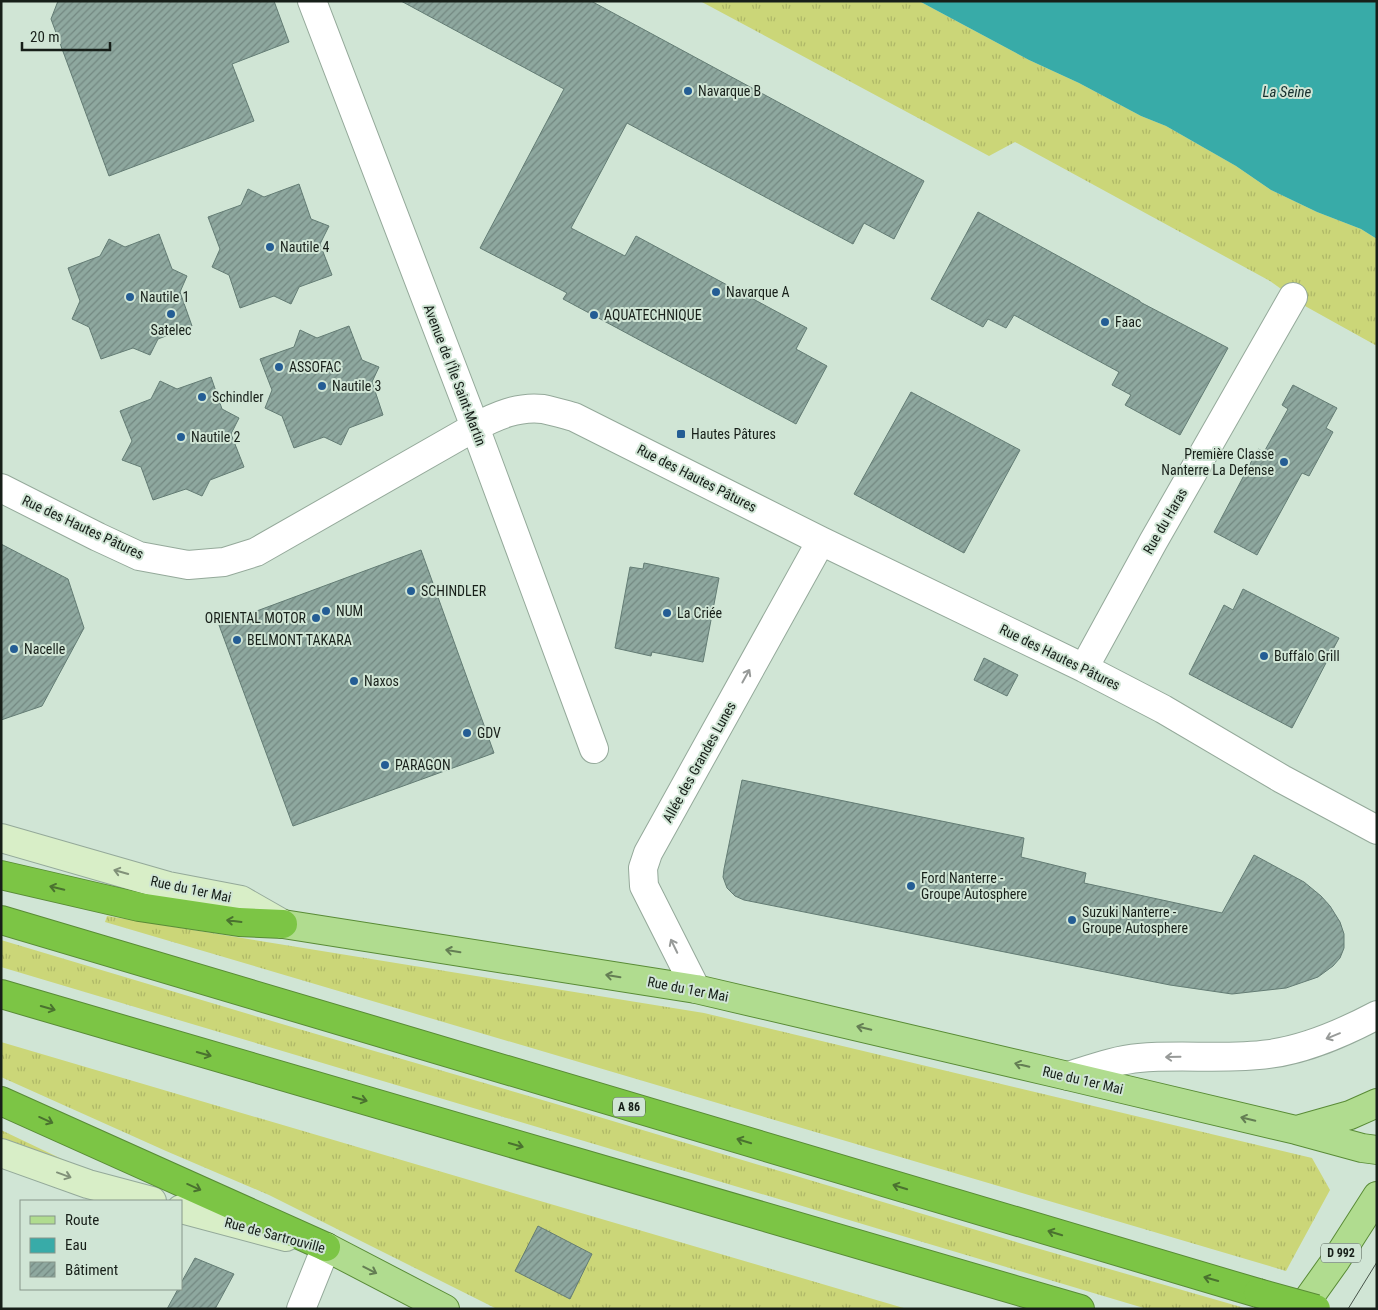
<svg xmlns="http://www.w3.org/2000/svg" width="1378" height="1310" font-family="'Roboto Condensed',sans-serif">
<style>
.grass{fill:url(#grass-tufts)}
.water{fill:#38aba8}
.building{fill:url(#building-hatch);stroke:#637c74}
.lines{fill:none;stroke-linecap:round;stroke-linejoin:round}
.street-casing{stroke:#94a99a;stroke-width:30}
.secondary-casing{stroke:#94a99a;stroke-width:30}
.primary-casing{stroke:#598b36;stroke-width:30}
.highway-casing{stroke:#598b36;stroke-width:30}
.street{stroke:#fff;stroke-width:28}
.secondary{stroke:#d8eec7;stroke-width:28}
.primary{stroke:#b0dc8f;stroke-width:28}
.highway{stroke:#7cc545;stroke-width:28}
.tram{stroke:#47534a;stroke-width:1}
.highway-bridge-casing{stroke:#598b36;stroke-width:30;stroke-linecap:butt}
.highway-bridge{stroke:#7cc545;stroke-width:28}
.oneway{stroke:#979a98}
.oneway2{stroke:#819179}
.oneway3{stroke:#4a722f}
.oneway4{stroke:#647e54}
.poi-dot{fill:#245d94;stroke:#d0e5d5;stroke-width:2}
.labels{text-anchor:middle;stroke-width:4;stroke-linejoin:round;paint-order:stroke}
.shield{fill:#d0e5d5;stroke:#4e5a51;stroke-width:1}
.shield-label{font-size:12px;font-weight:bold;fill:#171f19}
.poi-label{font-size:14px;fill:#171f19;stroke:#d0e5d5;text-anchor:start}
.street-label{font-size:14px;fill:#171f19;stroke:#d0e5d5}
.water-label{font-size:15px;font-style:italic;fill:#17302f;stroke:#d0e5d5}
</style>
<defs>
<pattern id="grass-tufts" width="24" height="20" patternUnits="userSpaceOnUse" patternTransform="scale(1.25)"><rect width="24" height="20" fill="#cbd678"/><path d="M3 7l-1-3M5 7V3M7 7l1-3M15 17l-1-3M17 17v-4M19 17l1-3" fill="none" stroke="#aeb767"/></pattern>
<pattern id="building-hatch" width="6" height="6" patternUnits="userSpaceOnUse" patternTransform="scale(1.25)"><rect width="6" height="6" fill="#8ea89f"/><path d="M-1 1l2-2M0 6l6-6M5 7l2-2" fill="none" stroke="#738881"/></pattern>
</defs>
<rect width="100%" height="100%" fill="#d0e5d5"/>
<path class="grass" d="M 700,1 L 919,1 L 1029,60 L 1079,83 L 1141,116 L 1166,126 L 1236,166 L 1271,190 L 1317,212 L 1361,229 L 1377,239 L 1377,346 L 1305,306 L 1270,281 L 1015,142 L 989,156 Z
M 107,916 L 704,1013 L 1312,1158 L 1330,1190 L 1286,1271 L 105,922 Z
M 1,940 L 292,1027 L 556,1104 L 1026,1245 L 1248,1309 L 1147,1309 L 1,967 Z
M 1,1042 L 907,1309 L 497,1309 L 269,1195 L 166,1151 L 1,1077 Z
M 1,1130 L 110,1182 L 1,1140 Z"/>
<path class="water" d="M 919,1 L 1377,1 L 1377,239 L 1361,229 L 1317,212 L 1271,190 L 1236,166 L 1166,126 L 1141,116 L 1079,83 L 1029,60 Z"/>
<path class="building" d="M 58,1 L 274,1 L 289,42 L 232,64 L 254,121 L 109,176 L 51,19 Z
M 401,1 L 591,1 L 924,181 L 894,239 L 864,223 L 853,244 L 627,123 L 571,228 L 625,256 L 636,236 L 807,328 L 796,349 L 827,366 L 796,424 L 563,299 L 567,293 L 480,248 L 564,89 Z
M 299,184 L 311,219 L 329,226 L 320,244 L 332,275 L 299,287 L 291,304 L 274,296 L 240,308 L 229,275 L 212,267 L 220,249 L 208,217 L 241,205 L 248,189 L 264,197 Z
M 978,212 L 1140,301 L 1140,302 L 1228,348 L 1180,435 L 1125,405 L 1131,395 L 1112,385 L 1119,372 L 1014,315 L 1006,328 L 988,319 L 983,327 L 931,299 Z
M 159,234 L 172,269 L 187,276 L 180,292 L 192,326 L 158,339 L 150,355 L 133,348 L 101,359 L 89,327 L 72,319 L 80,301 L 68,268 L 100,256 L 109,239 L 125,247 Z
M 349,326 L 362,360 L 379,367 L 372,382 L 383,415 L 349,428 L 341,445 L 324,437 L 294,448 L 282,416 L 265,408 L 272,390 L 260,359 L 294,347 L 300,330 L 317,338 Z
M 211,377 L 222,409 L 239,418 L 231,434 L 244,467 L 210,480 L 202,496 L 186,489 L 153,500 L 141,467 L 122,460 L 132,441 L 120,411 L 151,399 L 160,381 L 177,389 Z
M 1293,385 L 1337,408 L 1326,428 L 1333,432 L 1309,476 L 1302,473 L 1257,555 L 1214,532 L 1258,449 L 1264,452 L 1288,409 L 1282,405 Z
M 911,392 L 1020,450 L 964,553 L 854,494 Z
M 1,544 L 68,579 L 84,628 L 42,706 L 1,720 Z
M 421,550 L 494,753 L 293,826 L 219,625 Z
M 644,563 L 719,578 L 703,662 L 652,652 L 651,656 L 615,648 L 630,567 L 643,569 Z
M 1243,589 L 1339,638 L 1292,728 L 1189,674 L 1224,605 L 1233,610 Z
M 984,658 L 1018,675 L 1007,696 L 974,680 Z
M 742,780 L 1024,838 L 1021,857 L 1086,873 L 1084,883 L 1222,913 L 1254,855 L 1304,882 L 1321,896 L 1330,906 L 1340,922 L 1344,934 L 1344,948 L 1340,958 L 1333,966 L 1318,977 L 1286,988 L 1232,994 L 1170,985 L 744,900 L 735,896 L 727,888 L 723,877 L 724,869 Z
M 538,1226 L 592,1254 L 570,1299 L 515,1271 Z
M 195,1258 L 234,1274 L 215,1309 L 167,1309 L 178,1289 L 181,1289 L 181,1283 Z"/>
<g class="lines">
<g class="street-casing">
<path id="street" d="M 312,1 L 475,427 L 594,749
M 1,488 L 98,537 L 139,556 L 188,565 L 224,562 L 256,552 L 475,427 C 496,416 518,406 543,409 C 553,411 563,414 574,417 L 821,541 L 1084,668 L 1163,709 L 1282,779 L 1377,830
M 1084,668 L 1153,542 L 1293,297
M 696,989 L 644,886 L 643,868 L 648,853 L 821,541
M 1068,1076 C 1091,1069 1115,1060 1139,1058 C 1182,1054 1226,1060 1269,1054 C 1307,1049 1343,1033 1377,1015
M 301,1309 L 326,1247"/>
</g>
<g class="secondary-casing">
<path id="secondary" d="M 1,838 L 168,886 L 241,900 L 283,924
M 1,1153 L 88,1184 L 152,1201
M 181,1209 L 286,1237"/>
</g>
<g class="primary-casing">
<path id="primary" d="M 283,924 L 696,989 L 1068,1076 L 1296,1130 L 1362,1148 L 1377,1150
M 1297,1130 L 1350,1115 L 1377,1103
M 326,1247 L 445,1309
M 1301,1309 L 1336,1260 L 1377,1196"/>
</g>
<g class="highway-casing">
<path id="highway" d="M 1,875 L 139,907 L 239,922 L 283,924
M 1,920 L 1258,1293
M 1,994 L 1080,1309
M 1,1101 L 326,1247"/>
</g>
<use href="#street" class="street"/>
<use href="#secondary" class="secondary"/>
<use href="#primary" class="primary"/>
<use href="#highway" class="highway"/>
<path class="tram" d="M 1348,1309 L 1377,1262"/>
<g class="highway-bridge-casing">
<path id="highway-bridge" d="M 1258,1293 L 1316,1309"/>
</g>
<use href="#highway-bridge" class="highway-bridge"/>
</g>
<defs><path id="oneway-shaft" d="M-6 0H5M1.5-3L5.5 0L1.5 3" fill="none" stroke-width="1.6" stroke-linecap="round" stroke-linejoin="round" transform="scale(1.25)"/></defs>
<g class="oneway">
<use href="#oneway-shaft" transform="translate(746 676) rotate(-61)"/>
<use href="#oneway-shaft" transform="translate(674 946) rotate(-116)"/>
<use href="#oneway-shaft" transform="translate(1333 1036) rotate(158)"/>
<use href="#oneway-shaft" transform="translate(1173 1057) rotate(179)"/>
</g>
<g class="oneway2">
<use href="#oneway-shaft" transform="translate(121 872) rotate(-164)"/>
<use href="#oneway-shaft" transform="translate(64 1175) rotate(20)"/>
</g>
<g class="oneway3">
<use href="#oneway-shaft" transform="translate(57 888) rotate(-167)"/>
<use href="#oneway-shaft" transform="translate(234 921) rotate(-173)"/>
<use href="#oneway-shaft" transform="translate(48 1008) rotate(16)"/>
<use href="#oneway-shaft" transform="translate(204 1054) rotate(16)"/>
<use href="#oneway-shaft" transform="translate(360 1099) rotate(16)"/>
<use href="#oneway-shaft" transform="translate(46 1120) rotate(24)"/>
<use href="#oneway-shaft" transform="translate(744 1141) rotate(-163)"/>
<use href="#oneway-shaft" transform="translate(516 1145) rotate(16)"/>
<use href="#oneway-shaft" transform="translate(194 1187) rotate(24)"/>
<use href="#oneway-shaft" transform="translate(900 1187) rotate(-163)"/>
<use href="#oneway-shaft" transform="translate(1055 1233) rotate(-163)"/>
<use href="#oneway-shaft" transform="translate(1211 1279) rotate(-164)"/>
</g>
<g class="oneway4">
<use href="#oneway-shaft" transform="translate(453 951) rotate(-171)"/>
<use href="#oneway-shaft" transform="translate(613 976) rotate(-171)"/>
<use href="#oneway-shaft" transform="translate(864 1028) rotate(-167)"/>
<use href="#oneway-shaft" transform="translate(1022 1065) rotate(-167)"/>
<use href="#oneway-shaft" transform="translate(1248 1119) rotate(-167)"/>
<use href="#oneway-shaft" transform="translate(370 1270) rotate(27)"/>
</g>
<g class="poi-dot">
<circle cx="688" cy="91" r="5"/>
<circle cx="270" cy="247" r="5"/>
<circle cx="716" cy="292" r="5"/>
<circle cx="130" cy="297" r="5"/>
<circle cx="171" cy="314" r="5"/>
<circle cx="594" cy="315" r="5"/>
<circle cx="1105" cy="322" r="5"/>
<circle cx="279" cy="367" r="5"/>
<circle cx="322" cy="386" r="5"/>
<circle cx="202" cy="397" r="5"/>
<rect x="676" y="429" width="10" height="10" rx="2.5"/>
<circle cx="181" cy="437" r="5"/>
<circle cx="1284" cy="462" r="5"/>
<circle cx="411" cy="591" r="5"/>
<circle cx="326" cy="611" r="5"/>
<circle cx="667" cy="613" r="5"/>
<circle cx="316" cy="618" r="5"/>
<circle cx="237" cy="640" r="5"/>
<circle cx="14" cy="649" r="5"/>
<circle cx="1264" cy="656" r="5"/>
<circle cx="354" cy="681" r="5"/>
<circle cx="467" cy="733" r="5"/>
<circle cx="385" cy="765" r="5"/>
<circle cx="911" cy="886" r="5"/>
<circle cx="1072" cy="920" r="5"/>
</g>
<g class="labels">
<g class="shield">
<rect x="613" y="1097.5" width="32" height="19" rx="4"/>
<rect x="1321" y="1243.5" width="40" height="19" rx="4"/>
</g>
<g class="shield-label">
<text x="629" y="1111">A 86</text>
<text x="1341" y="1257">D 992</text>
</g>
<g class="poi-label">
<text x="698" y="96">Navarque B</text>
<text x="280" y="252">Nautile 4</text>
<text x="726" y="297">Navarque A</text>
<text x="140" y="302">Nautile 1</text>
<text x="604" y="320">AQUATECHNIQUE</text>
<text x="1115" y="327">Faac</text>
<text x="171" y="335" text-anchor="middle">Satelec</text>
<text x="289" y="372">ASSOFAC</text>
<text x="332" y="391">Nautile 3</text>
<text x="212" y="402">Schindler</text>
<text x="691" y="439">Hautes Pâtures</text>
<text x="191" y="442">Nautile 2</text>
<text x="1274" y="459" text-anchor="end">Première Classe<tspan x="1274" dy="16">Nanterre La Defense</tspan></text>
<text x="421" y="596">SCHINDLER</text>
<text x="336" y="616">NUM</text>
<text x="677" y="618">La Criée</text>
<text x="306" y="623" text-anchor="end">ORIENTAL MOTOR</text>
<text x="247" y="645">BELMONT TAKARA</text>
<text x="24" y="654">Nacelle</text>
<text x="1274" y="661">Buffalo Grill</text>
<text x="364" y="686">Naxos</text>
<text x="477" y="738">GDV</text>
<text x="395" y="770">PARAGON</text>
<text x="921" y="883">Ford Nanterre -<tspan x="921" dy="16">Groupe Autosphere</tspan></text>
<text x="1082" y="917">Suzuki Nanterre -<tspan x="1082" dy="16">Groupe Autosphere</tspan></text>
</g>
<g class="street-label">
<text transform="translate(455 375) rotate(69)" y="5">Avenue de l'Île Saint-Martin</text>
<text transform="translate(697 478) rotate(27)" y="5">Rue des Hautes Pâtures</text>
<text transform="translate(1165 521) rotate(-60)" y="5">Rue du Haras</text>
<text transform="translate(83 527) rotate(25)" y="5">Rue des Hautes Pâtures</text>
<text transform="translate(1060 657) rotate(26)" y="5">Rue des Hautes Pâtures</text>
<text transform="translate(699 762) rotate(-61)" y="5">Allée des Grandes Lunes</text>
<text transform="translate(191 889) rotate(12)" y="5">Rue du 1er Mai</text>
<text transform="translate(688 989) rotate(11)" y="5">Rue du 1er Mai</text>
<text transform="translate(1083 1080) rotate(13)" y="5">Rue du 1er Mai</text>
<text transform="translate(275 1235) rotate(15)" y="5">Rue de Sartrouville</text>
</g>
<g class="water-label">
<text x="1287" y="97">La Seine</text>
</g>
</g>
<rect width="1378" height="1310" fill="none" stroke="#171f19" stroke-width="5"/>
<rect x="20" y="1200" width="162" height="90" fill="#d0e5d5" stroke="#86968a"/>
<rect x="30" y="1216" width="25" height="8" fill="#b0dc8f" stroke="#86968a"/>
<text x="65" y="1225" font-size="15" fill="#171f19">Route</text>
<rect x="30" y="1238" width="25" height="15" fill="#38aba8" stroke="#86968a"/>
<text x="65" y="1250" font-size="15" fill="#171f19">Eau</text>
<rect x="30" y="1262" width="25" height="15" fill="url(#building-hatch)" stroke="#86968a"/>
<text x="65" y="1275" font-size="15" fill="#171f19">Bâtiment</text>
<path d="M22 42v8h88v-8" fill="none" stroke="#171f19" stroke-width="2.5"/>
<text x="30" y="42" font-size="15" fill="#171f19" stroke="#d0e5d5" stroke-width="4" paint-order="stroke">20 m</text>
</svg>
